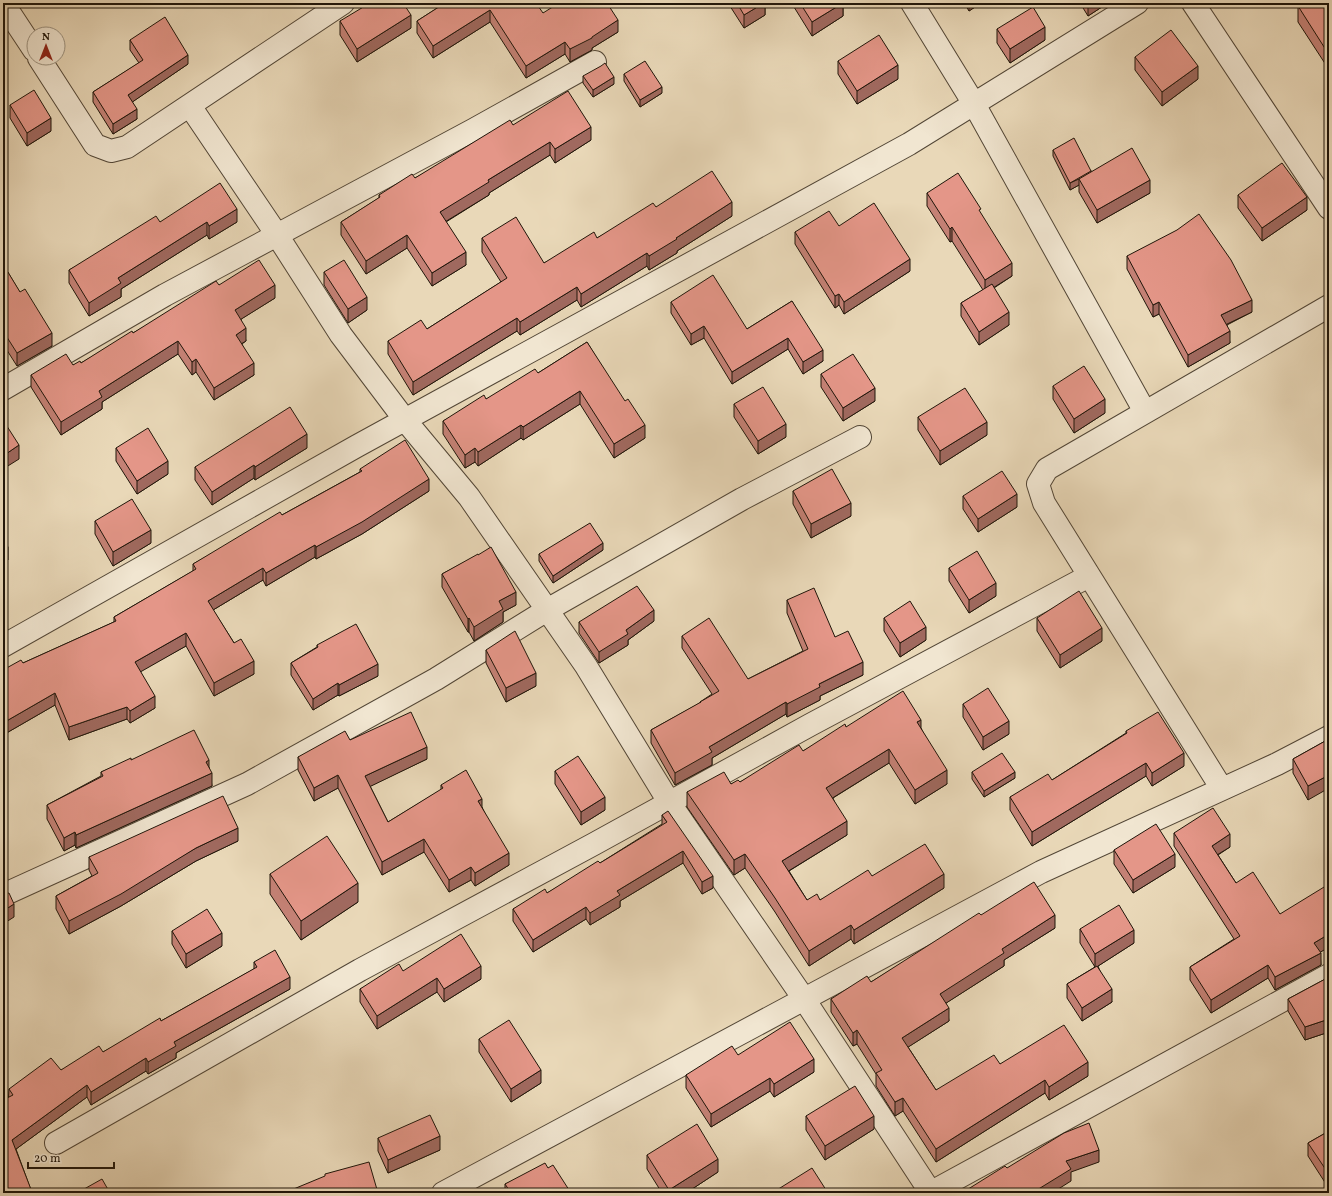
<svg xmlns="http://www.w3.org/2000/svg" width="1332" height="1196" font-family="Vollkorn,serif">
<style>
.lines{fill:none;stroke-linecap:round;stroke-linejoin:round}
.street-casing{stroke:#524636;stroke-width:24}
.street{stroke:#f1e6d1;stroke-width:22}
.wall{fill:#c48175;stroke:#20160a}
.shaded-wall{fill:#a0695f;stroke:#20160a}
.building{fill:#e49688;stroke:#20160a}
</style>
<rect width="100%" height="100%" fill="#e9d8b8"/>
<filter id="stains"><feTurbulence type="fractalNoise" baseFrequency=".005" numOctaves="4"/><feColorMatrix values="0 0 0 0 .2 0 0 0 0 .09 0 0 0 0 .02 0 0 0 .5 -.17"/></filter>
<radialGradient id="worn" r=".72"><stop offset=".6" stop-color="#630" stop-opacity="0"/><stop offset="1" stop-color="#630" stop-opacity=".3"/></radialGradient>
<g class="lines">
<g class="street-casing">
<path id="street" d="M 3,3 L 34,50
M 912,3 L 974,104 L 1145,412
M 1193,3 L 1329,208
M 39,58 L 95,145 L 111,151 L 127,147 L 343,3
M 190,106 L 277,235 L 341,335 L 405,420 L 469,497 L 586,666 L 669,802 L 804,999 L 931,1193
M 3,389 L 165,295 L 473,130 L 595,62
M 3,646 L 357,446 L 909,144 L 1137,3
M 1222,789 L 1044,503 L 1038,484 L 1047,469 L 1329,306
M 3,895 L 247,784 L 436,679 L 547,610 L 742,499 L 860,437
M 56,1143 L 360,970 L 594,844 L 810,725 L 1089,576
M 443,1193 L 1041,872 L 1277,764 L 1329,737
M 930,1193 L 1329,975"/>
</g>
<use href="#street" class="street"/>
</g>
<path class="wall" d="M 445,3 L 543,13 L 618,32 L 592,48 L 592,50 L 570,62 L 565,54 L 526,78 L 490,22 L 433,58 L 417,33 L 417,21 Z
M 728,3 L 765,3 L 765,15 L 744,28 Z
M 794,3 L 843,3 L 843,16 L 812,36 L 794,7 Z
M 964,3 L 981,3 L 969,11 Z
M 1080,3 L 1108,3 L 1088,16 Z
M 1329,3 L 1329,63 L 1326,65 L 1298,22 L 1298,6 Z
M 340,21 L 411,28 L 357,62 L 340,35 Z
M 997,29 L 1045,40 L 1010,63 L 997,43 Z
M 130,40 L 188,64 L 132,102 L 137,119 L 113,134 L 93,102 L 93,92 L 139,63 L 130,50 Z
M 1135,57 L 1198,79 L 1162,106 L 1135,70 Z
M 838,61 L 898,79 L 857,104 L 838,74 Z
M 624,74 L 662,93 L 640,107 L 624,81 Z
M 583,76 L 614,84 L 593,97 L 583,83 Z
M 10,105 L 51,131 L 27,146 L 10,118 Z
M 513,125 L 591,140 L 555,163 L 550,155 L 489,193 L 489,195 L 446,222 L 466,265 L 432,286 L 407,248 L 366,274 L 341,235 L 341,222 L 379,198 L 379,195 L 415,178 Z
M 1053,150 L 1091,171 L 1150,193 L 1097,223 L 1079,192 L 1079,185 L 1070,190 L 1053,156 Z
M 927,193 L 981,214 L 1012,276 L 994,288 L 1009,325 L 979,345 L 961,316 L 961,303 L 983,290 L 952,241 L 950,242 L 927,206 Z
M 1238,195 L 1307,210 L 1262,241 L 1238,208 Z
M 656,207 L 732,216 L 677,251 L 677,253 L 649,270 L 647,266 L 581,307 L 577,300 L 520,335 L 517,331 L 413,395 L 388,354 L 388,341 L 427,329 L 501,282 L 482,252 L 482,238 L 544,263 L 597,238 Z
M 160,222 L 237,222 L 209,239 L 207,235 L 121,289 L 121,297 L 89,316 L 69,283 L 69,270 Z
M 839,226 L 910,271 L 844,314 L 839,305 L 835,308 L 795,244 L 795,232 Z
M 1127,256 L 1252,312 L 1227,325 L 1230,343 L 1188,367 L 1159,314 L 1153,317 L 1127,269 Z
M 3,264 L 52,346 L 17,366 L 3,344 Z
M 324,272 L 367,310 L 348,323 L 324,285 Z
M 219,285 L 275,298 L 241,319 L 246,341 L 242,344 L 254,375 L 214,400 L 196,372 L 192,375 L 178,354 L 102,402 L 102,409 L 61,435 L 31,387 L 31,375 L 81,363 L 133,333 Z
M 792,301 L 823,361 L 803,374 L 788,349 L 732,384 L 704,338 L 691,345 L 671,313 L 671,302 L 747,329 Z
M 587,342 L 645,438 L 614,458 L 580,404 L 523,440 L 521,438 L 478,466 L 475,462 L 465,468 L 443,434 L 443,421 L 538,373 Z
M 821,374 L 875,401 L 843,421 L 821,387 Z
M 1053,386 L 1105,413 L 1074,433 L 1053,399 Z
M 734,404 L 786,437 L 758,454 L 734,417 Z
M 918,417 L 987,435 L 940,465 L 918,430 Z
M 116,448 L 168,474 L 137,494 L 116,461 Z
M 307,448 L 255,480 L 254,478 L 212,505 L 195,480 L 195,467 Z
M 360,469 L 429,491 L 362,534 L 316,559 L 315,557 L 266,586 L 263,580 L 213,610 L 254,674 L 214,696 L 186,646 L 140,671 L 155,708 L 130,723 L 127,719 L 69,740 L 55,705 L 3,735 L 3,670 L 23,663 L 114,622 L 114,617 L 193,571 L 193,564 L 360,472 Z
M 793,491 L 851,516 L 811,538 L 793,504 Z
M 963,496 L 1017,507 L 978,532 L 963,509 Z
M 95,521 L 151,543 L 113,566 L 95,534 Z
M 603,550 L 553,583 L 539,561 L 539,554 Z
M 478,555 L 516,605 L 503,612 L 503,622 L 474,641 L 469,632 L 468,632 L 442,587 L 442,574 Z
M 949,568 L 996,596 L 969,613 L 949,581 Z
M 787,600 L 835,637 L 863,675 L 820,696 L 820,700 L 787,717 L 786,714 L 712,758 L 712,765 L 675,785 L 651,743 L 651,730 L 700,703 L 700,702 L 712,694 L 682,648 L 682,636 L 748,679 L 803,651 L 787,613 Z
M 884,618 L 926,640 L 900,657 L 884,631 Z
M 1037,618 L 1102,641 L 1060,668 L 1037,631 Z
M 654,621 L 628,640 L 628,645 L 599,663 L 579,633 L 579,622 Z
M 317,645 L 378,676 L 339,696 L 338,695 L 313,710 L 291,675 L 291,663 L 317,647 Z
M 486,650 L 536,686 L 506,702 L 486,663 Z
M 963,704 L 1009,734 L 983,750 L 963,717 Z
M 846,727 L 921,728 L 947,784 L 915,804 L 889,763 L 833,798 L 847,835 L 789,871 L 807,900 L 820,900 L 872,876 L 944,888 L 854,944 L 851,939 L 809,966 L 775,912 L 745,868 L 734,875 L 687,807 L 687,792 L 740,782 L 803,751 Z
M 1126,731 L 1184,766 L 1152,786 L 1146,776 L 1032,846 L 1010,810 L 1010,797 L 1052,780 L 1126,733 Z
M 350,740 L 427,759 L 370,786 L 388,822 L 441,790 L 441,785 L 482,807 L 509,865 L 475,886 L 471,880 L 449,892 L 424,852 L 382,875 L 338,788 L 314,801 L 298,770 L 298,757 Z
M 1327,740 L 1308,800 L 1293,773 L 1293,759 Z
M 131,760 L 209,767 L 212,786 L 76,848 L 75,845 L 64,851 L 47,819 L 47,805 L 101,776 L 101,772 Z
M 555,771 L 605,810 L 581,825 L 555,784 Z
M 972,772 L 1015,778 L 984,797 L 972,779 Z
M 662,815 L 713,888 L 702,894 L 683,863 L 620,901 L 620,907 L 590,925 L 586,919 L 533,952 L 513,921 L 513,909 L 547,893 L 600,863 L 662,824 Z
M 1174,833 L 1230,847 L 1218,855 L 1236,883 L 1280,914 L 1329,947 L 1320,952 L 1321,965 L 1275,990 L 1268,978 L 1211,1013 L 1190,980 L 1190,967 L 1234,939 L 1174,846 Z
M 238,841 L 196,861 L 121,906 L 69,934 L 56,909 L 56,896 L 92,876 L 89,870 L 89,857 Z
M 1114,850 L 1175,867 L 1133,893 L 1114,864 Z
M 270,874 L 358,902 L 301,940 L 270,894 Z
M 981,915 L 1055,928 L 1004,960 L 1004,966 L 946,1003 L 949,1021 L 908,1047 L 936,1090 L 1000,1064 L 1088,1076 L 1049,1100 L 1045,1093 L 936,1162 L 903,1111 L 895,1116 L 876,1086 L 876,1074 L 857,1044 L 853,1046 L 831,1012 L 831,999 L 871,982 Z
M 1080,929 L 1134,943 L 1098,966 L 1112,1002 L 1082,1021 L 1067,998 L 1067,984 L 1095,967 L 1080,943 Z
M 172,931 L 222,946 L 186,968 L 172,944 Z
M 254,962 L 290,989 L 176,1053 L 176,1058 L 148,1074 L 146,1071 L 91,1105 L 87,1097 L 16,1149 L 32,1193 L 3,1193 L 9,1089 L 61,1070 L 103,1052 L 161,1021 L 254,969 Z
M 403,971 L 481,979 L 444,1002 L 437,992 L 377,1029 L 360,1002 L 360,989 Z
M 1329,977 L 1329,1032 L 1305,1040 L 1288,1011 L 1288,999 Z
M 479,1039 L 541,1083 L 511,1102 L 479,1052 Z
M 738,1055 L 814,1072 L 774,1097 L 770,1091 L 711,1127 L 686,1088 L 686,1075 Z
M 806,1116 L 874,1129 L 825,1160 L 806,1130 Z
M 1329,1131 L 1329,1182 L 1326,1184 L 1308,1156 L 1308,1143 Z
M 378,1138 L 440,1150 L 388,1173 L 378,1151 Z
M 647,1155 L 718,1172 L 686,1193 L 662,1193 L 647,1169 Z
M 548,1168 L 571,1193 L 505,1193 L 505,1184 Z"/>
<path class="shaded-wall" d="M 764,3 L 765,3 L 765,15 L 744,28 L 744,15 Z
M 843,3 L 843,16 L 812,36 L 812,22 Z
M 969,3 L 981,3 L 969,11 Z
M 1088,3 L 1108,3 L 1088,16 Z
M 490,10 L 490,22 L 433,58 L 433,46 Z
M 411,15 L 411,28 L 357,62 L 357,49 Z
M 618,20 L 618,32 L 592,48 L 592,50 L 570,62 L 570,49 Z
M 1045,27 L 1045,40 L 1010,63 L 1010,49 Z
M 565,42 L 565,54 L 526,78 L 526,66 Z
M 1329,47 L 1329,63 L 1326,65 L 1326,50 Z
M 188,55 L 188,64 L 128,105 L 128,95 Z
M 898,65 L 898,79 L 857,104 L 857,91 Z
M 1198,66 L 1198,79 L 1162,106 L 1162,92 Z
M 4,67 L 4,81 L 3,81 L 3,68 Z
M 614,77 L 614,84 L 593,97 L 593,90 Z
M 662,87 L 662,93 L 640,107 L 640,100 Z
M 137,109 L 137,119 L 113,134 L 113,124 Z
M 51,118 L 51,131 L 27,146 L 27,133 Z
M 591,127 L 591,140 L 555,163 L 555,149 Z
M 550,142 L 550,155 L 489,193 L 489,195 L 440,225 L 440,212 L 488,180 Z
M 1079,179 L 1079,185 L 1070,190 L 1070,183 Z
M 1150,180 L 1150,193 L 1097,223 L 1097,210 Z
M 1307,197 L 1307,210 L 1262,241 L 1262,228 Z
M 732,202 L 732,216 L 677,251 L 677,253 L 649,270 L 649,256 L 676,238 Z
M 237,209 L 237,222 L 209,239 L 209,226 Z
M 207,222 L 207,235 L 121,289 L 121,297 L 89,316 L 89,303 L 118,278 Z
M 952,227 L 952,241 L 950,242 L 950,229 Z
M 407,235 L 407,248 L 366,274 L 366,261 Z
M 466,252 L 466,265 L 432,286 L 432,273 Z
M 647,253 L 647,266 L 581,307 L 581,294 Z
M 910,259 L 910,271 L 844,314 L 844,302 Z
M 1012,263 L 1012,276 L 985,293 L 985,280 Z
M 275,285 L 275,298 L 235,323 L 235,310 Z
M 577,287 L 577,300 L 520,335 L 520,322 Z
M 839,294 L 839,305 L 835,308 L 835,296 Z
M 367,297 L 367,310 L 348,323 L 348,309 Z
M 1252,300 L 1252,312 L 1221,327 L 1221,315 Z
M 1159,302 L 1159,314 L 1153,317 L 1153,305 Z
M 1009,312 L 1009,325 L 979,345 L 979,332 Z
M 517,318 L 517,331 L 413,395 L 413,382 Z
M 704,326 L 704,338 L 691,345 L 691,334 Z
M 246,328 L 246,341 L 236,347 L 236,335 Z
M 1230,331 L 1230,343 L 1188,367 L 1188,355 Z
M 52,333 L 52,346 L 17,366 L 17,353 Z
M 788,338 L 788,349 L 732,384 L 732,372 Z
M 178,341 L 178,354 L 102,402 L 102,409 L 61,435 L 61,422 L 99,391 Z
M 823,350 L 823,361 L 803,374 L 803,362 Z
M 196,359 L 196,372 L 192,375 L 192,362 Z
M 254,363 L 254,375 L 214,400 L 214,388 Z
M 875,388 L 875,401 L 843,421 L 843,408 Z
M 580,391 L 580,404 L 523,440 L 523,427 Z
M 1105,399 L 1105,413 L 1074,433 L 1074,419 Z
M 987,422 L 987,435 L 940,465 L 940,451 Z
M 786,424 L 786,437 L 758,454 L 758,441 Z
M 521,425 L 521,438 L 478,466 L 478,452 Z
M 645,425 L 645,438 L 614,458 L 614,444 Z
M 307,434 L 307,448 L 255,480 L 255,467 Z
M 19,445 L 19,459 L 3,469 L 3,456 Z
M 475,448 L 475,462 L 465,468 L 465,455 Z
M 168,461 L 168,474 L 137,494 L 137,481 Z
M 254,465 L 254,478 L 212,505 L 212,492 Z
M 429,479 L 429,491 L 362,534 L 316,559 L 316,547 Z
M 1017,494 L 1017,507 L 978,532 L 978,519 Z
M 851,503 L 851,516 L 811,538 L 811,524 Z
M 151,530 L 151,543 L 113,566 L 113,552 Z
M 603,543 L 603,550 L 553,583 L 553,576 Z
M 315,545 L 315,557 L 266,586 L 266,573 Z
M 8,547 L 8,560 L 3,563 L 3,550 Z
M 263,568 L 263,580 L 208,613 L 208,601 Z
M 996,583 L 996,596 L 969,613 L 969,600 Z
M 516,592 L 516,605 L 503,612 L 503,622 L 474,641 L 474,627 L 499,601 Z
M 654,610 L 654,621 L 628,640 L 628,645 L 599,663 L 599,652 L 626,630 Z
M 469,618 L 469,632 L 468,632 L 468,619 Z
M 926,627 L 926,640 L 900,657 L 900,643 Z
M 1102,628 L 1102,641 L 1060,668 L 1060,655 Z
M 186,633 L 186,646 L 135,675 L 135,662 Z
M 254,661 L 254,674 L 214,696 L 214,683 Z
M 863,662 L 863,675 L 820,696 L 820,700 L 787,717 L 787,704 L 819,684 Z
M 378,664 L 378,676 L 339,696 L 339,685 Z
M 536,673 L 536,686 L 506,702 L 506,688 Z
M 338,683 L 338,695 L 313,710 L 313,699 Z
M 55,693 L 55,705 L 3,735 L 3,723 Z
M 155,696 L 155,708 L 130,723 L 130,711 Z
M 786,702 L 786,714 L 712,758 L 712,765 L 675,785 L 675,773 L 709,747 Z
M 127,707 L 127,719 L 69,740 L 69,727 Z
M 921,720 L 921,734 L 917,722 Z
M 1009,721 L 1009,734 L 983,750 L 983,737 Z
M 427,747 L 427,759 L 365,789 L 365,776 Z
M 889,749 L 889,763 L 826,802 L 826,788 Z
M 1184,753 L 1184,766 L 1152,786 L 1152,773 Z
M 209,760 L 209,774 L 206,762 Z
M 1146,763 L 1146,776 L 1032,846 L 1032,832 Z
M 947,770 L 947,784 L 915,804 L 915,790 Z
M 1015,772 L 1015,778 L 984,797 L 984,791 Z
M 212,773 L 212,786 L 76,848 L 76,835 Z
M 338,775 L 338,788 L 314,801 L 314,788 Z
M 1329,775 L 1329,788 L 1308,800 L 1308,786 Z
M 605,797 L 605,810 L 581,825 L 581,812 Z
M 482,799 L 482,811 L 478,801 Z
M 847,821 L 847,835 L 782,875 L 782,861 Z
M 238,828 L 238,841 L 196,861 L 121,906 L 69,934 L 69,921 L 196,848 Z
M 75,832 L 75,845 L 64,851 L 64,838 Z
M 1230,834 L 1230,847 L 1212,858 L 1212,846 Z
M 424,839 L 424,852 L 382,875 L 382,862 Z
M 683,851 L 683,863 L 620,901 L 620,907 L 590,925 L 590,913 L 617,891 Z
M 509,853 L 509,865 L 475,886 L 475,873 Z
M 745,854 L 745,868 L 734,875 L 734,860 Z
M 1175,854 L 1175,867 L 1133,893 L 1133,880 Z
M 471,867 L 471,880 L 449,892 L 449,880 Z
M 944,874 L 944,888 L 854,944 L 854,930 Z
M 713,876 L 713,888 L 702,894 L 702,882 Z
M 358,883 L 358,902 L 301,940 L 301,921 Z
M 14,904 L 14,917 L 3,924 L 3,911 Z
M 586,907 L 586,919 L 533,952 L 533,940 Z
M 1055,915 L 1055,928 L 1004,960 L 1004,966 L 940,1007 L 940,994 L 1002,949 Z
M 851,925 L 851,939 L 809,966 L 809,951 Z
M 1134,930 L 1134,943 L 1095,968 L 1095,954 Z
M 222,933 L 222,946 L 186,968 L 186,954 Z
M 1329,934 L 1329,947 L 1314,956 L 1314,943 Z
M 1321,953 L 1321,965 L 1275,990 L 1275,977 Z
M 1268,965 L 1268,978 L 1211,1013 L 1211,1000 Z
M 481,966 L 481,979 L 444,1002 L 444,989 Z
M 290,977 L 290,989 L 176,1053 L 176,1058 L 148,1074 L 148,1062 L 174,1042 Z
M 437,978 L 437,992 L 377,1029 L 377,1016 Z
M 1112,989 L 1112,1002 L 1082,1021 L 1082,1008 Z
M 949,1008 L 949,1021 L 902,1051 L 902,1038 Z
M 1329,1019 L 1329,1032 L 1305,1040 L 1305,1027 Z
M 857,1030 L 857,1044 L 853,1046 L 853,1033 Z
M 146,1058 L 146,1071 L 91,1105 L 91,1092 Z
M 814,1059 L 814,1072 L 774,1097 L 774,1084 Z
M 1088,1062 L 1088,1076 L 1049,1100 L 1049,1087 Z
M 541,1070 L 541,1083 L 511,1102 L 511,1089 Z
M 770,1078 L 770,1091 L 711,1127 L 711,1114 Z
M 1045,1080 L 1045,1093 L 936,1162 L 936,1149 Z
M 87,1085 L 87,1097 L 12,1152 L 12,1140 Z
M 903,1098 L 903,1111 L 895,1116 L 895,1102 Z
M 874,1116 L 874,1129 L 825,1160 L 825,1146 Z
M 440,1136 L 440,1150 L 388,1173 L 388,1160 Z
M 1099,1150 L 1099,1162 L 1071,1172 L 1071,1181 L 1052,1193 L 1032,1193 L 1066,1161 Z
M 718,1159 L 718,1172 L 686,1193 L 669,1193 L 669,1190 Z
M 1329,1168 L 1329,1182 L 1326,1184 L 1326,1170 Z"/>
<path class="building" d="M 370,3 L 403,3 L 411,15 L 357,49 L 340,21 Z
M 445,3 L 536,3 L 543,13 L 559,3 L 607,3 L 618,20 L 592,37 L 592,38 L 570,49 L 565,42 L 526,66 L 490,10 L 433,46 L 417,21 Z
M 737,3 L 764,3 L 744,15 Z
M 800,3 L 843,3 L 812,22 Z
M 1303,3 L 1329,3 L 1329,47 L 1326,50 L 1298,6 Z
M 1033,7 L 1045,27 L 1010,49 L 997,29 Z
M 165,17 L 188,55 L 128,95 L 137,109 L 113,124 L 93,92 L 143,60 L 130,40 Z
M 1171,30 L 1198,66 L 1162,92 L 1135,57 Z
M 879,35 L 898,65 L 857,91 L 838,61 Z
M 645,61 L 662,87 L 640,100 L 624,74 Z
M 605,63 L 614,77 L 593,90 L 583,76 L 601,66 Z
M 34,90 L 51,118 L 27,133 L 10,105 Z
M 568,91 L 591,127 L 555,149 L 550,142 L 488,180 L 489,182 L 440,212 L 466,252 L 432,273 L 407,235 L 366,261 L 341,222 L 380,197 L 379,195 L 412,174 L 415,178 L 510,120 L 513,125 Z
M 1074,138 L 1091,171 L 1070,183 L 1053,150 Z
M 1132,148 L 1150,180 L 1097,210 L 1079,179 Z
M 1282,163 L 1307,197 L 1262,228 L 1238,195 Z
M 712,171 L 732,202 L 676,238 L 677,239 L 649,256 L 647,253 L 581,294 L 577,287 L 520,322 L 517,318 L 413,382 L 388,341 L 421,320 L 427,329 L 507,278 L 482,238 L 516,217 L 544,263 L 594,232 L 597,238 L 653,203 L 656,207 Z
M 958,173 L 981,209 L 979,210 L 1012,263 L 985,280 L 952,227 L 950,229 L 927,193 Z
M 220,183 L 237,209 L 209,226 L 207,222 L 118,278 L 121,283 L 89,303 L 69,270 L 156,216 L 160,222 Z
M 874,203 L 910,259 L 844,302 L 839,294 L 835,296 L 795,232 L 829,211 L 839,226 Z
M 1199,214 L 1231,260 L 1252,300 L 1221,315 L 1230,331 L 1188,355 L 1159,302 L 1153,305 L 1127,256 L 1177,230 Z
M 259,260 L 275,285 L 235,310 L 246,328 L 236,335 L 254,363 L 214,388 L 196,359 L 192,362 L 178,341 L 99,391 L 102,397 L 61,422 L 31,375 L 66,354 L 73,365 L 80,361 L 81,363 L 132,331 L 133,333 L 216,281 L 219,285 Z
M 344,260 L 367,297 L 348,309 L 324,272 Z
M 3,264 L 20,292 L 25,289 L 52,333 L 17,353 L 3,331 Z
M 713,275 L 747,329 L 792,301 L 823,350 L 803,362 L 788,338 L 732,372 L 704,326 L 691,334 L 671,302 Z
M 992,284 L 1009,312 L 979,332 L 961,303 Z
M 587,342 L 625,401 L 628,399 L 645,425 L 614,444 L 580,391 L 523,427 L 521,425 L 478,452 L 475,448 L 465,455 L 443,421 L 484,395 L 486,399 L 535,369 L 538,373 Z
M 853,354 L 875,388 L 843,408 L 821,374 Z
M 1084,366 L 1105,399 L 1074,419 L 1053,386 Z
M 763,387 L 786,424 L 758,441 L 734,404 Z
M 965,388 L 987,422 L 940,451 L 918,417 Z
M 290,407 L 307,434 L 255,467 L 254,465 L 212,492 L 195,467 Z
M 3,420 L 19,445 L 3,456 Z
M 148,428 L 168,461 L 137,481 L 116,448 Z
M 405,440 L 429,479 L 362,522 L 316,547 L 315,545 L 266,573 L 263,568 L 208,601 L 234,643 L 241,639 L 254,661 L 214,683 L 186,633 L 135,662 L 155,696 L 130,711 L 127,707 L 69,727 L 55,693 L 3,723 L 3,670 L 21,660 L 23,663 L 116,621 L 114,617 L 196,569 L 193,564 L 243,534 L 280,512 L 282,515 L 362,471 L 360,469 Z
M 832,469 L 851,503 L 811,524 L 793,491 Z
M 1002,471 L 1017,494 L 978,519 L 963,496 Z
M 132,499 L 151,530 L 113,552 L 95,521 Z
M 590,523 L 603,543 L 553,576 L 539,554 Z
M 3,539 L 8,547 L 3,550 Z
M 491,547 L 516,592 L 499,601 L 503,609 L 474,627 L 469,618 L 468,619 L 442,574 L 478,554 L 478,555 Z
M 977,551 L 996,583 L 969,600 L 949,568 Z
M 637,586 L 654,610 L 626,630 L 628,634 L 599,652 L 579,622 Z
M 814,588 L 835,637 L 848,631 L 863,662 L 819,684 L 820,687 L 787,704 L 786,702 L 709,747 L 712,752 L 675,773 L 651,730 L 701,702 L 700,702 L 719,691 L 682,636 L 709,618 L 748,679 L 808,649 L 787,600 Z
M 1079,591 L 1102,628 L 1060,655 L 1037,618 Z
M 910,601 L 926,627 L 900,643 L 884,618 Z
M 356,624 L 378,664 L 339,685 L 338,683 L 313,699 L 291,663 L 318,647 L 317,645 Z
M 515,631 L 536,673 L 506,688 L 486,650 Z
M 988,688 L 1009,721 L 983,737 L 963,704 Z
M 903,691 L 921,720 L 917,722 L 947,770 L 915,790 L 889,749 L 826,788 L 847,821 L 782,861 L 807,900 L 817,894 L 820,900 L 868,870 L 872,876 L 925,844 L 944,874 L 854,930 L 851,925 L 809,951 L 775,898 L 745,854 L 734,860 L 687,792 L 724,772 L 731,784 L 738,780 L 740,782 L 799,745 L 803,751 L 845,724 L 846,727 Z
M 411,712 L 427,747 L 365,776 L 388,822 L 443,788 L 441,785 L 466,770 L 482,799 L 478,801 L 509,853 L 475,873 L 471,867 L 449,880 L 424,839 L 382,862 L 338,775 L 314,788 L 298,757 L 345,731 L 350,740 Z
M 1158,712 L 1184,753 L 1152,773 L 1146,763 L 1032,832 L 1010,797 L 1048,774 L 1052,780 L 1127,733 L 1126,731 Z
M 194,730 L 209,760 L 206,762 L 212,773 L 76,835 L 75,832 L 64,838 L 47,805 L 103,776 L 101,772 L 131,758 L 131,760 Z
M 1327,740 L 1329,745 L 1329,775 L 1308,786 L 1293,759 Z
M 1002,753 L 1015,772 L 984,791 L 972,772 Z
M 578,756 L 605,797 L 581,812 L 555,771 Z
M 223,796 L 238,828 L 196,848 L 121,894 L 69,921 L 56,896 L 98,873 L 89,857 Z
M 1213,808 L 1230,834 L 1212,846 L 1236,883 L 1253,872 L 1280,914 L 1329,884 L 1329,934 L 1314,943 L 1321,953 L 1275,977 L 1268,965 L 1211,1000 L 1190,967 L 1240,936 L 1174,833 Z
M 668,811 L 713,876 L 702,882 L 683,851 L 617,891 L 620,895 L 590,913 L 586,907 L 533,940 L 513,909 L 545,889 L 547,893 L 598,861 L 600,863 L 667,822 L 662,815 Z
M 1156,824 L 1175,854 L 1133,880 L 1114,850 Z
M 327,836 L 358,883 L 301,921 L 270,874 Z
M 1034,882 L 1055,915 L 1002,949 L 1004,953 L 940,994 L 949,1008 L 902,1038 L 936,1090 L 994,1055 L 1000,1064 L 1064,1025 L 1088,1062 L 1049,1087 L 1045,1080 L 936,1149 L 903,1098 L 895,1102 L 876,1073 L 882,1070 L 857,1030 L 853,1033 L 831,999 L 867,976 L 871,982 L 979,913 L 981,915 Z
M 9,893 L 14,904 L 3,911 L 3,894 Z
M 1119,905 L 1134,930 L 1095,954 L 1080,929 Z
M 207,909 L 222,933 L 186,954 L 172,931 Z
M 461,934 L 481,966 L 444,989 L 437,978 L 377,1016 L 360,989 L 399,964 L 403,971 Z
M 275,950 L 290,977 L 174,1042 L 176,1046 L 148,1062 L 146,1058 L 91,1092 L 87,1085 L 12,1140 L 32,1192 L 28,1193 L 3,1193 L 3,1100 L 13,1095 L 9,1089 L 51,1058 L 61,1070 L 99,1046 L 103,1052 L 160,1018 L 161,1021 L 257,967 L 254,962 Z
M 1097,966 L 1112,989 L 1082,1008 L 1067,984 Z
M 1329,977 L 1329,1019 L 1305,1027 L 1288,999 Z
M 509,1020 L 541,1070 L 511,1089 L 479,1039 Z
M 790,1022 L 814,1059 L 774,1084 L 770,1078 L 711,1114 L 686,1075 L 732,1046 L 738,1055 Z
M 855,1086 L 874,1116 L 825,1146 L 806,1116 Z
M 430,1115 L 440,1136 L 388,1160 L 378,1138 Z
M 1089,1123 L 1099,1150 L 1066,1161 L 1071,1169 L 1032,1193 L 966,1193 L 965,1191 L 1005,1166 L 1007,1168 L 1064,1133 Z
M 697,1124 L 718,1159 L 669,1190 L 647,1155 Z
M 1329,1131 L 1329,1168 L 1326,1170 L 1308,1143 Z
M 369,1162 L 378,1193 L 284,1193 L 325,1176 L 325,1174 Z
M 545,1163 L 548,1168 L 553,1165 L 571,1193 L 511,1193 L 505,1184 Z
M 812,1168 L 828,1193 L 772,1193 Z
M 102,1179 L 110,1193 L 77,1193 Z"/>
<rect width="1332" height="1196" fill="none" stroke="#e9d8b8" stroke-width="16"/>
<rect x="4" y="4" width="1324" height="1188" fill="none" stroke="#20160a" stroke-width="2"/>
<rect x="8" y="8" width="1316" height="1180" fill="none" stroke="#20160a"/>
<g transform="translate(46 46)"><circle r="19" fill="#f1e6d1" stroke="#9d9381"/>
<path d="M0-3L7 15L0 10L-7 15Z" fill="#8f2418"/>
<text y="-6" font-size="11" font-weight="bold" text-anchor="middle" fill="#20160a">N</text>
</g>
<path d="M28 1162v6h86v-6" fill="none" stroke="#20160a" stroke-width="2"/>
<text x="34" y="1162" font-size="12" fill="#20160a" stroke="#f1e6d1" stroke-width="3" paint-order="stroke">20 m</text>
<rect width="100%" height="100%" filter="url(#stains)"/>
<rect width="100%" height="100%" fill="url(#worn)"/>
</svg>
